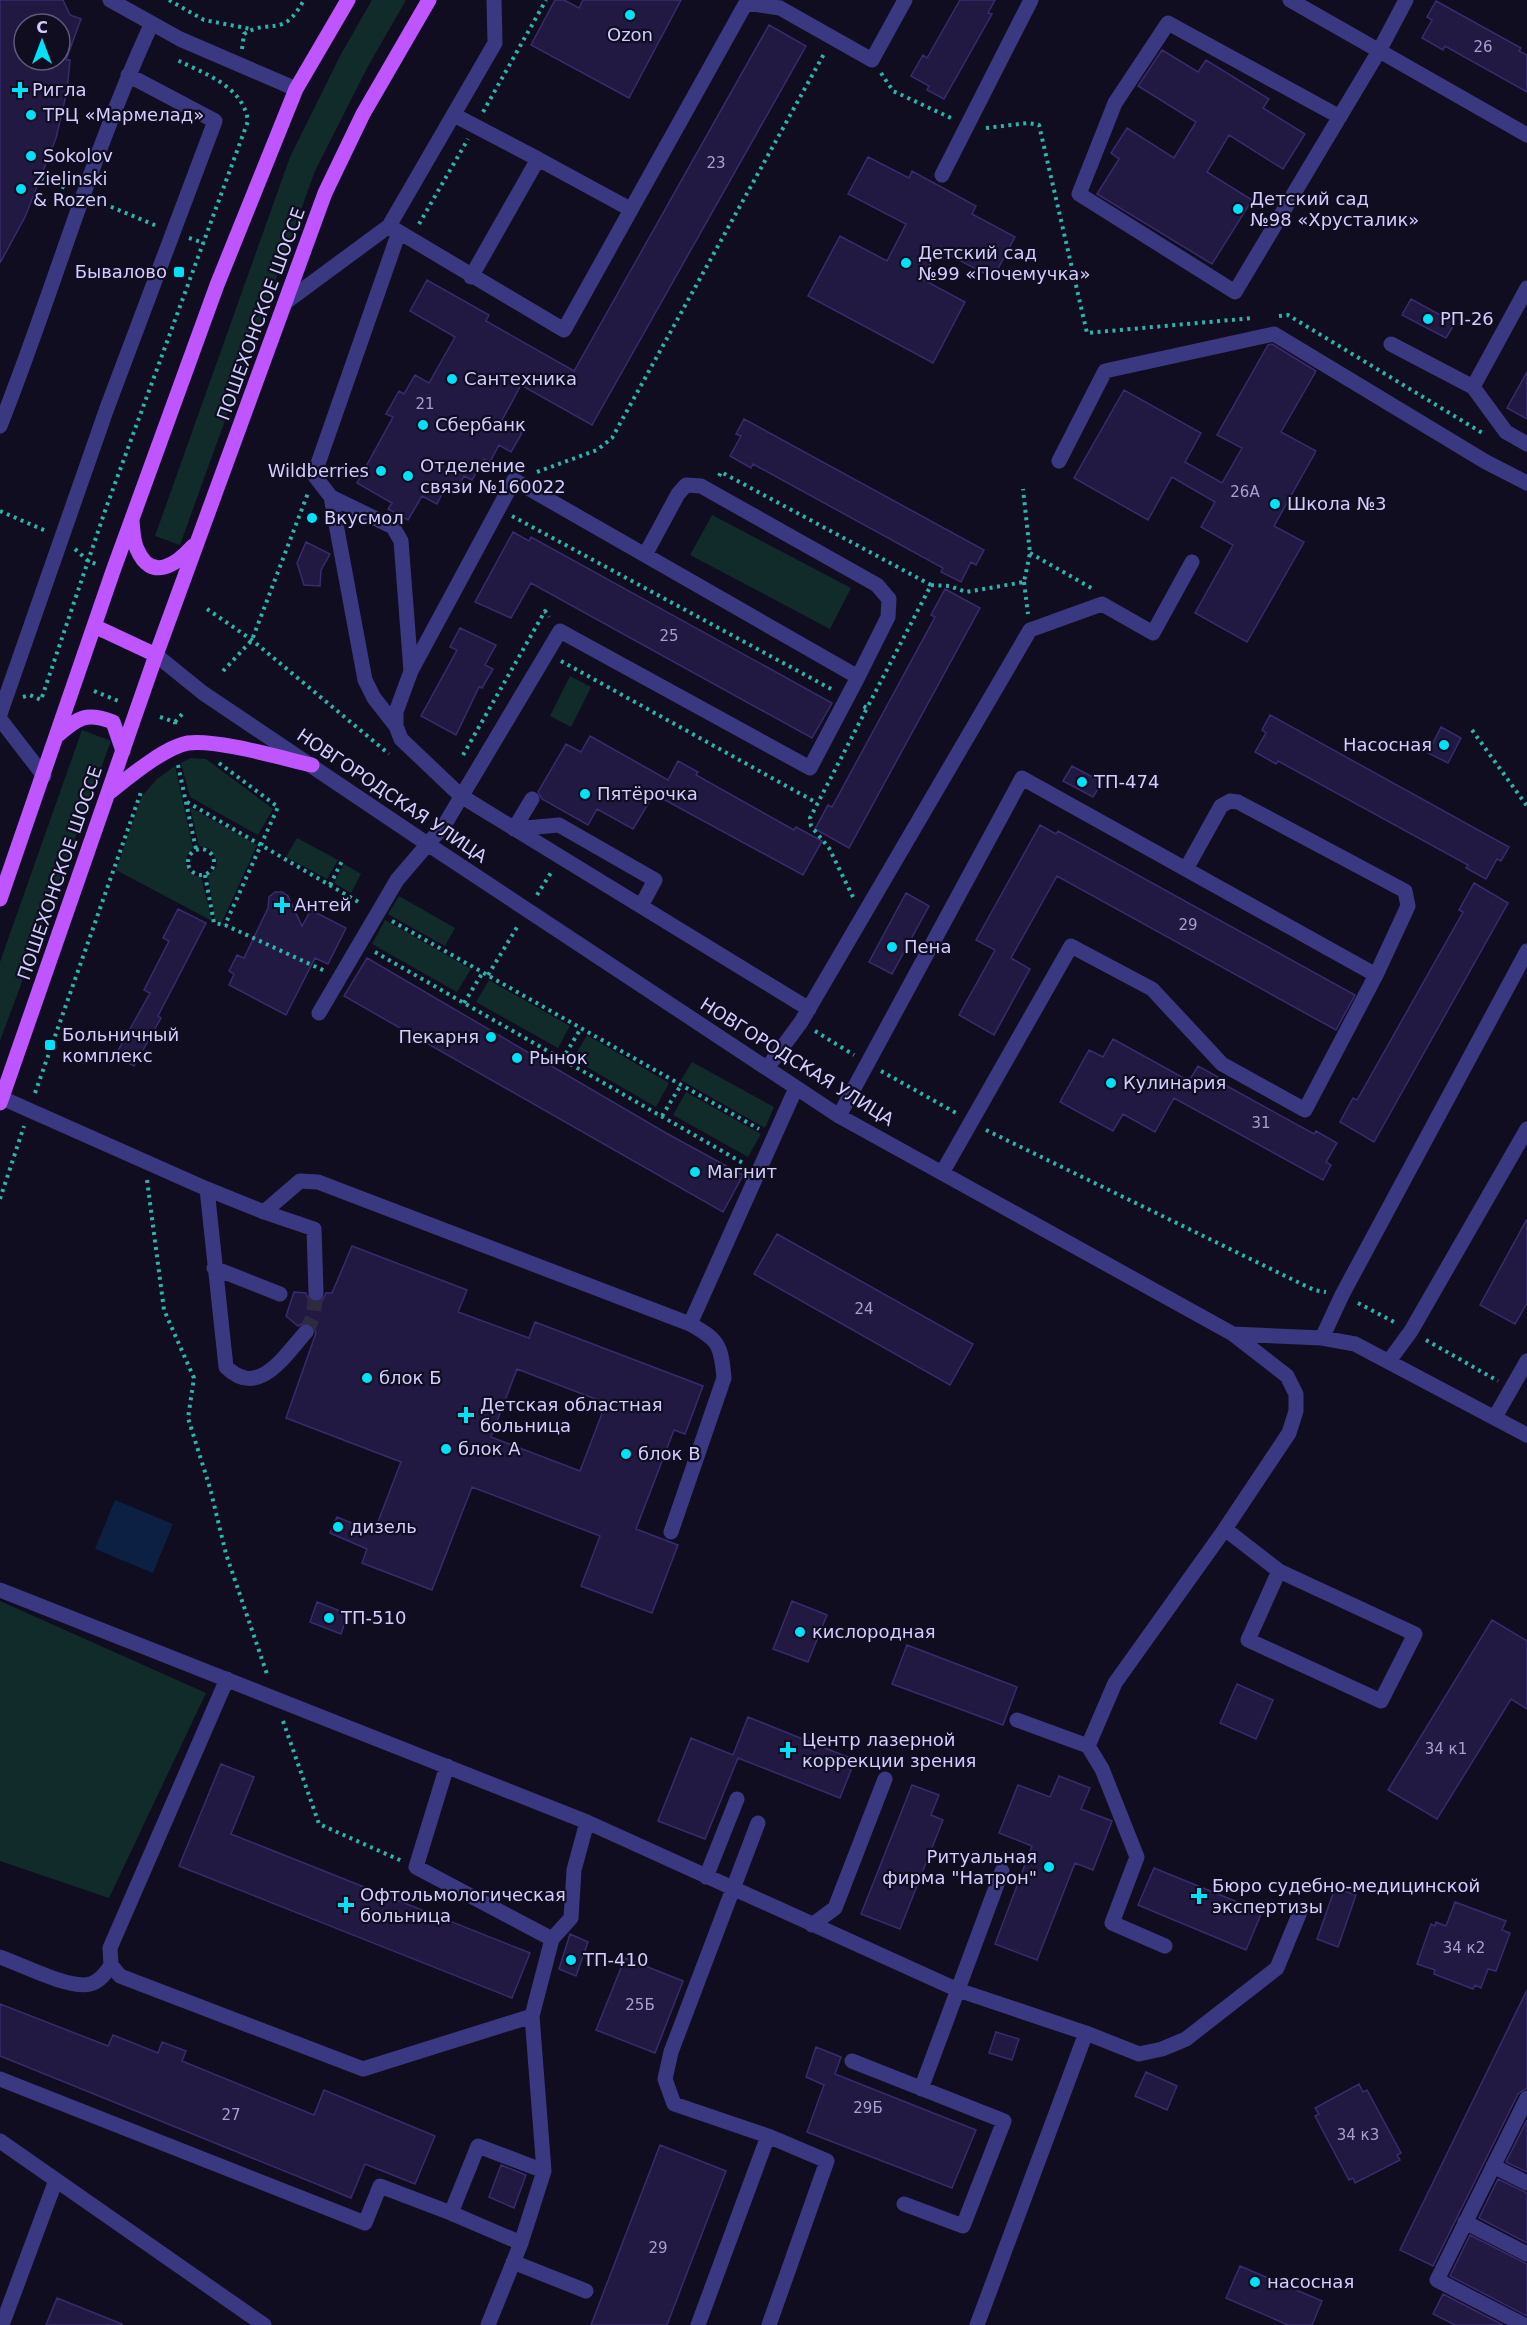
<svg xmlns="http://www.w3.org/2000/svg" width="1527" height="2325" font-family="'DejaVu Sans',sans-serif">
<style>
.green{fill:#102b2a}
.water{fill:#0b2042}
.building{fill:#211942;stroke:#382b6e;stroke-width:1.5;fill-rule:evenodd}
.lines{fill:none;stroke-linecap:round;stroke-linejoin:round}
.minor-tunnel{stroke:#2d2a42;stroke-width:15;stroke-dasharray:15 8;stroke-linecap:butt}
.path{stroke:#2eb2a9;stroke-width:4;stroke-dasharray:3 4.5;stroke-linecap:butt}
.minor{stroke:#3a3880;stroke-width:15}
.major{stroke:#be55ff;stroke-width:15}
.poi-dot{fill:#01e1f7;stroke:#100d21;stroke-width:2}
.labels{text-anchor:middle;stroke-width:4.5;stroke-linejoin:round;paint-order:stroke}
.number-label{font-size:15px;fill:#a6a0d0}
.poi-label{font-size:18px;fill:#d2cdff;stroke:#100d21;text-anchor:start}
.street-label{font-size:18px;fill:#d2cdff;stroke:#100d21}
</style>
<rect width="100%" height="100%" fill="#100d21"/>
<path class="green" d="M 372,0 L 406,0 L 367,68 L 315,171 L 180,545 L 155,536 L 290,157 L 341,54 Z
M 712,515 L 851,588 L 830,629 L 690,555 Z
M 570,676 L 591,687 L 571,727 L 550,716 Z
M 82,730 L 111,741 L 0,1041 L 0,962 Z
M 191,758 L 206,759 L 273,809 L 258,835 L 190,797 L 181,763 Z
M 175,766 L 193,848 C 180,859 186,875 201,877 L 212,921 L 116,870 L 142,796 L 157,779 Z
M 190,807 L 257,845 L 222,922 L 215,920 L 208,876 L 216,868 L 217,860 L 209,848 L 199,846 Z
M 297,838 L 338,860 L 327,879 L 286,857 Z
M 344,864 L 361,874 L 351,893 L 334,883 Z
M 399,896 L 455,928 L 445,946 L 388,914 Z
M 385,920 L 471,969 L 457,992 L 372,944 Z
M 489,980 L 570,1026 L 558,1048 L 476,1002 Z
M 587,1035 L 669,1083 L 656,1107 L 573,1059 Z
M 692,1062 L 774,1107 L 765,1128 L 681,1080 Z
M 686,1092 L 761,1134 L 748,1157 L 673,1115 Z
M 0,1601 L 206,1693 L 109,1898 L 0,1861 Z"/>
<path class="water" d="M 115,1500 L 173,1524 L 153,1573 L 95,1549 Z"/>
<path class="building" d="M 0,0 L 63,0 L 70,15 L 81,19 L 66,60 L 70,60 L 67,91 L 56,138 L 25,217 L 0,263 ZM 24,24 L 60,24 L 60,60 L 24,60 Z
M 555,0 L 564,0 L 579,8 L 583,0 L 681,0 L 629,98 L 531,45 Z
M 960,0 L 995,0 L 988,13 L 992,14 L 944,99 L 927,90 L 929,86 L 911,76 L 923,55 L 927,58 Z
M 1436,1 L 1521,48 L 1519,51 L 1527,55 L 1527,92 L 1445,46 L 1443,50 L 1422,38 L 1432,20 L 1427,17 Z
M 769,25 L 806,46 L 592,425 L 521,385 L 501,422 L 522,433 L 511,452 L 499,445 L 490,462 L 484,459 L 472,480 L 464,476 L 455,494 L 445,488 L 437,504 L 422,496 L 408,520 L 388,509 L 392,503 L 357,483 L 393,417 L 386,414 L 399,391 L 404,394 L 415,375 L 429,383 L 455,337 L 410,311 L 427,280 L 489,315 L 486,321 L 574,371 Z
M 1162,50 L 1198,72 L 1206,60 L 1269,99 L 1263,108 L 1305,134 L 1283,169 L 1229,135 L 1207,172 L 1252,200 L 1212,264 L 1097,194 L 1119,159 L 1111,153 L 1127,128 L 1174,158 L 1196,122 L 1138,86 Z
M 868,157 L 909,178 L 912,171 L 932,182 L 976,206 L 972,214 L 1015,237 L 993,278 L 938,249 L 922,279 L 965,302 L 933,363 L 808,296 L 840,236 L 887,261 L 906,224 L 848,194 Z
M 1411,299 L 1455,323 L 1446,338 L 1402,315 Z
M 1272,344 L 1316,371 L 1281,432 L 1316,451 L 1274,526 L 1304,542 L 1247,642 L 1195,613 L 1233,545 L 1201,527 L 1215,502 L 1172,477 L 1148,520 L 1074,478 L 1124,390 L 1201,433 L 1185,462 L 1222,483 L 1242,448 L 1217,435 L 1268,345 Z
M 1527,372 L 1527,419 L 1507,408 Z
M 744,419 L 984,550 L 976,565 L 971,562 L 961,582 L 941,572 L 943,568 L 753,464 L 751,468 L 730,456 L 741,436 L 736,434 Z
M 513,532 L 529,541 L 531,537 L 832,703 L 812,738 L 531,583 L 511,618 L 475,602 Z
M 306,542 L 330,554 L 321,570 L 320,586 L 304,585 L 297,563 Z
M 945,589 L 980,608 L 849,848 L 815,829 L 828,805 L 832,807 L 935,617 L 931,615 Z
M 460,628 L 496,645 L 485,665 L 493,669 L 482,688 L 479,687 L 456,735 L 421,716 L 457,650 L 450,647 Z
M 1270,715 L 1509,847 L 1501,861 L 1497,859 L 1486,879 L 1466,868 L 1468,865 L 1278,761 L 1276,764 L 1255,752 L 1266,733 L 1262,730 Z
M 1441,727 L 1461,738 L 1448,763 L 1428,753 Z
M 590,736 L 668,780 L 678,761 L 698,772 L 696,775 L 794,830 L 796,827 L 822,841 L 803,875 L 654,794 L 633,829 L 597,809 L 588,825 L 542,799 L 538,792 L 566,744 L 581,752 Z
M 1072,766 L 1102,782 L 1093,797 L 1063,781 Z
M 1040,825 L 1056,834 L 1058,831 L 1355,995 L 1336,1030 L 1057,876 L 1011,958 L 1030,969 L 994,1035 L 959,1015 L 995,950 L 976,940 Z
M 1474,883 L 1508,903 L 1374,1142 L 1340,1122 L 1353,1098 L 1357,1100 L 1463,912 L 1459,910 Z
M 275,892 L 282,892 L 288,896 L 302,926 L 311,910 L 346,928 L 328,964 L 315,958 L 286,1015 L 229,985 L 234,974 L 229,971 L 237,955 L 244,958 L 268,908 L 269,897 Z
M 906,893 L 929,906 L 892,974 L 869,962 Z
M 178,909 L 206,923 L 158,1016 L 161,1018 L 134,1066 L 115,1056 L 150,993 L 144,990 L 169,941 L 163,938 Z
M 367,958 L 666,1133 L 743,1175 L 723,1212 L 344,996 Z
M 1113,1039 L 1189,1081 L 1198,1066 L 1218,1077 L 1216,1080 L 1314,1134 L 1316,1131 L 1337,1143 L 1326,1162 L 1331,1165 L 1323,1180 L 1174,1098 L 1155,1132 L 1123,1114 L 1113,1131 L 1060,1102 L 1089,1050 L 1103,1057 Z
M 1527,1219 L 1527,1303 L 1515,1324 L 1480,1305 Z
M 777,1234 L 973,1344 L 950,1385 L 754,1274 Z
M 352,1246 L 467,1290 L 458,1312 L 529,1338 L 535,1322 L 703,1386 L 685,1434 L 674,1430 L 636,1529 L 678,1545 L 652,1613 L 581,1586 L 600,1536 L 472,1487 L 432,1590 L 362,1563 L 367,1549 L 330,1533 L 337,1517 L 374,1532 L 401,1462 L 286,1418 L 316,1333 L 312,1324 L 303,1323 L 298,1326 L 286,1316 L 294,1292 L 306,1293 L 308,1299 L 316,1303 L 322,1301 L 326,1293 L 332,1293 ZM 517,1369 L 606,1403 L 580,1471 L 491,1437 Z
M 792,1601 L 827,1615 L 808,1662 L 773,1649 Z
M 317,1602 L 348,1614 L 341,1634 L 310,1622 Z
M 1492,1620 L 1527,1641 L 1527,1709 L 1511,1699 L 1437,1819 L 1388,1790 Z
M 907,1645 L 1017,1687 L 1003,1725 L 892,1684 Z
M 1237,1684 L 1273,1700 L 1256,1739 L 1220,1723 Z
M 748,1717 L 855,1760 L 840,1798 L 738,1758 L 705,1839 L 658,1821 L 691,1738 L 733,1755 Z
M 221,1764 L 254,1777 L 231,1834 L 530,1953 L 512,1998 L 179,1866 Z
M 1059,1776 L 1090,1788 L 1081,1809 L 1112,1821 L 1093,1870 L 1075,1863 L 1037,1960 L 995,1944 L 1032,1846 L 999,1833 L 1018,1785 L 1050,1797 Z
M 912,1785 L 939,1795 L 931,1815 L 943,1820 L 900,1929 L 861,1914 Z
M 1154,1868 L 1262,1912 L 1246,1950 L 1138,1905 Z
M 1335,1888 L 1356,1895 L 1338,1947 L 1317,1939 Z
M 1455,1902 L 1506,1921 L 1502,1930 L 1510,1933 L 1496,1971 L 1488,1969 L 1481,1988 L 1475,1985 L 1473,1989 L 1434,1974 L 1435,1970 L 1417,1964 L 1431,1924 L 1435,1926 L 1436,1922 L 1446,1926 Z
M 570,1934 L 588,1942 L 576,1976 L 559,1969 Z
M 625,1958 L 683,1981 L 655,2053 L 596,2030 Z
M 1527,1990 L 1527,2088 L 1518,2094 L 1433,2266 L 1400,2250 Z
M 0,2004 L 108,2046 L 113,2035 L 158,2053 L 162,2042 L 186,2051 L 182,2061 L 314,2115 L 324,2090 L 435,2136 L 415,2184 L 365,2164 L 351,2198 L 0,2056 Z
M 996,2032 L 1019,2039 L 1012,2060 L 989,2053 Z
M 816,2047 L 841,2057 L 835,2074 L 976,2130 L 952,2188 L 807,2132 L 824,2085 L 806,2077 Z
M 1146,2072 L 1177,2086 L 1167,2110 L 1135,2096 Z
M 1359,2084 L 1363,2092 L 1367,2090 L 1401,2153 L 1397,2155 L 1400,2160 L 1355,2183 L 1353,2178 L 1349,2180 L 1315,2116 L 1319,2114 L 1315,2108 Z
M 1527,2120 L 1527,2172 L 1506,2162 Z
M 660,2145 L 726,2171 L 667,2325 L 591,2325 Z
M 501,2165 L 526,2175 L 514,2208 L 489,2197 Z
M 1498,2179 L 1527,2193 L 1527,2243 L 1479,2218 Z
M 1470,2235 L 1527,2264 L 1527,2316 L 1450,2276 Z
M 1240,2266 L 1322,2301 L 1312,2325 L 1288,2325 L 1226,2298 Z
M 1443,2294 L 1503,2325 L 1455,2325 L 1433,2314 Z
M 57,2298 L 122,2324 L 122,2325 L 46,2325 Z"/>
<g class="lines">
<path class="minor-tunnel" d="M 306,1332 L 313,1317 L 316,1293"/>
<path class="path" d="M 169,0 L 204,20 L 251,29
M 242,49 L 244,34 C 272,17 282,40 304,0
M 881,73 L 893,91 L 951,118
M 483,112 L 546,0
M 986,128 L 1028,123 L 1039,125 L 1087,333 L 1253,318
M 41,178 L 68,189
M 97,201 L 157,226
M 419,224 L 468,139
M 189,238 L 204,243
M 1279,316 L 1288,315 L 1484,434
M 537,472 L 597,450 L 612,438 L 825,52
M 719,476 L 721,472 L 931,585 L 867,708 L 863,706
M 0,511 L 46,531
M 512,516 L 833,690
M 75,549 L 87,560 L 98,565
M 1030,553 L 1093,589
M 1024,582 L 1028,614
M 931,585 L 949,586 L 966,592 L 1024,582 L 1030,553 L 1023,489
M 207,609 L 252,640 L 389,754
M 561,661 L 817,803
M 223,671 L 252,640 L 308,493
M 94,691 L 121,702
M 23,697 L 30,695 L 41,700 L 106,508 L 248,121 C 243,86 205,74 177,60
M 160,717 L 175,722 L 175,728
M 175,722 L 184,712
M 1472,730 L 1527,806
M 463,755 L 545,611 L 549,617
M 219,763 L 278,807 L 225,925
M 178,765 L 196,849
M 187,802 L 362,904
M188 862a13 13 0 1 1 26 0a13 13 0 1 1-26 0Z
M 205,875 L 214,923 L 225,925 L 325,971
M 330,885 L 342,861
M 537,895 L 552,871
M 853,897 L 829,848 L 811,826 L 810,818 L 867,708
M 392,921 L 759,1129
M 375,952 L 743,1163
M 488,975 L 519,924
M 464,1003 L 483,972
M 815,1031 L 854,1055
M 562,1060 L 581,1028
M 881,1071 L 956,1113
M 35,1093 L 141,792
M 662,1116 L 681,1085
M 986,1130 L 1314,1290 L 1326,1292
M 147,1180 L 164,1310 L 194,1378 L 188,1418 L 210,1488 L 226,1554 L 268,1677
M 0,1199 L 24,1126
M 1358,1303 L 1396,1323
M 1426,1340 L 1498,1381
M 283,1721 L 319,1824 L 402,1861"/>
<path class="minor" d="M 110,0 L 180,39 L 296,89
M 1290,0 L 1527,135
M 454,115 L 538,159 L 471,277
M 1340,117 L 1168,23 L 1115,103 L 1079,194 L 1235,292 L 1379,51 L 1406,0
M 538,159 L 630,209
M 942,175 L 1031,0
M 389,226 L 495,43 L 494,0
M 1527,288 L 1473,387 L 1506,432 L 1527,444
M 286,302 L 389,226 L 564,330 L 746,3 L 780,8 L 872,60 L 905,0
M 1391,344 L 1473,387
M 0,426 C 53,293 91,155 151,25
M 1059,461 L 1105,371 L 1274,334 L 1486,462 L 1527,483
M 331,497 L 393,527 L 401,541 L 411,671
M 645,555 L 678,494 L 686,485 L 701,486 L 877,585 L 889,599 L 888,617 L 858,677
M 156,655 L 203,693 L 429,845 L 839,1116 L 1233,1334 L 1322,1338 L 1355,1344 L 1527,1435
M 0,714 L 107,408 L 215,121 L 128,75
M 0,719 L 44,776
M 396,726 L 374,698 L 365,680 L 331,497 L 314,475 L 399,232
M 514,829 L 559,825 L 655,880 L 641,906
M 514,829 L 532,799
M 319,1013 L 397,880 L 445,824 L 560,631 L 810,768 L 858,677 L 514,480 L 411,671 L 396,712 L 396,726 L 401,739 L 461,796 L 809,1009
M 767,1068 L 801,1022 L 1030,630 L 1102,604 L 1153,633 L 1192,562
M 2,1098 L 207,1189 L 264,1212 L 300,1181 L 318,1182 L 690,1324 L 796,1088
M 839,1116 L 1022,778 L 1376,975
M 942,1173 L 1071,946 L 1152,989 L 1222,1064 L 1305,1110 L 1376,975 L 1408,906 L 1405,891 L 1238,802 L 1230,801 L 1221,806 L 1186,869
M 207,1189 L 226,1367 C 259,1399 284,1356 306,1332
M 264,1212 L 314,1229 L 316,1293
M 214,1268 L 280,1294
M 1322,1338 L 1342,1295 L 1527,951
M 1389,1361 L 1411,1331 L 1527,1129
M 1495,1417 L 1527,1361
M 1225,1529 L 1279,1571 L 1248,1640 L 1381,1701 L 1415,1634 L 1279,1571
M 671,1532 L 724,1378 C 721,1345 719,1340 690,1324
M 0,1590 L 587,1822 L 958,1990 L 1086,2033 L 1139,2054 L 1162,2049 L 1186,2039 L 1277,1968 L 1300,1912
M 227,1679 L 110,1948 L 111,1965 L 120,1976 L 363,2069 L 532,2016 L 552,1939 L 571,1918 L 574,1870 L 587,1822
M 1017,1720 L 1088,1746
M 447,1766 L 416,1867 L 552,1939
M 758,1823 L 671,2052 L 665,2079 L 674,2104 L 768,2136 L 827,2161 L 769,2325
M 706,1877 L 737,1799
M 812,1925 L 835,1908 L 885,1779
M 1165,1946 L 1112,1923 L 1137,1857 L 1102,1769 L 1088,1746 L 1115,1683 L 1225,1529 L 1289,1433 L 1296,1411 L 1296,1394 L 1287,1376 L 1233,1334
M 0,1957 C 21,1964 70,1990 90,1984 C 99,1982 107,1972 111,1965
M 852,2061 L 1004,2121 L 963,2226 L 904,2204
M 0,2079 L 365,2223 L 380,2186 L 451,2213 L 478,2146 L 544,2171
M 921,2089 L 1002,1871
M 0,2141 L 264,2325
M 1493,2166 L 1527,2183
M 451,2213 L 521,2243
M 1465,2222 L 1527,2254
M 513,2262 L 586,2291
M 2,2325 L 56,2180
M 488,2325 L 521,2243 L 544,2171 L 532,2016
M 698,2325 L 768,2136
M 977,2325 L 1086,2033
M 1524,2325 L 1437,2280 L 1527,2098"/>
<path class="major" d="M 132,521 C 133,530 133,541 137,549 C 151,583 177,564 193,546
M 94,626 L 156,655
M 58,735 C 79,717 86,712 113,722 L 123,751
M 110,792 C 129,777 165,747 188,743 C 217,739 281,758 312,765
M 0,899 L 113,571 L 217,285 L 296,89 L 348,0
M 0,1103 L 156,655 L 325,193 L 363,114 L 429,0"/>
</g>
<g class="poi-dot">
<circle cx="630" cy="15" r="6"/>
<path d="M17 81h6v6h6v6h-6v6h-6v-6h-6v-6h6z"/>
<circle cx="31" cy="115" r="6"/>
<circle cx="31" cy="156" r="6"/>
<circle cx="21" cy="189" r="6"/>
<circle cx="1238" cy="209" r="6"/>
<circle cx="906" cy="263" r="6"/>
<rect x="173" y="266" width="12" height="12" rx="3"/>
<circle cx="1428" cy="319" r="6"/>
<circle cx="452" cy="379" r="6"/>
<circle cx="423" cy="425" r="6"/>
<circle cx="381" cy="471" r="6"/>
<circle cx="408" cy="476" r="6"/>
<circle cx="1275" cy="504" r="6"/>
<circle cx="312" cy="518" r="6"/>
<circle cx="1444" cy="745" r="6"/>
<circle cx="1082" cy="782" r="6"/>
<circle cx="585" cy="794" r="6"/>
<path d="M279 896h6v6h6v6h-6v6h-6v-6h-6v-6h6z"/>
<circle cx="892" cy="947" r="6"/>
<circle cx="491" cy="1037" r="6"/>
<rect x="44" y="1039" width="12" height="12" rx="3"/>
<circle cx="517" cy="1058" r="6"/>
<circle cx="1111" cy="1083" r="6"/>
<circle cx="695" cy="1172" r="6"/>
<circle cx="367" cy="1378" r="6"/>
<path d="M463 1406h6v6h6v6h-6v6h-6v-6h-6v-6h6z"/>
<circle cx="446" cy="1449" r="6"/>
<circle cx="626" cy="1454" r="6"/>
<circle cx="338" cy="1527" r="6"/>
<circle cx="329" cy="1618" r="6"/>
<circle cx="800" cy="1632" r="6"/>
<path d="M785 1741h6v6h6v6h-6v6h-6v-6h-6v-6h6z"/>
<circle cx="1049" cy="1867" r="6"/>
<path d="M1196 1887h6v6h6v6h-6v6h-6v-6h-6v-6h6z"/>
<path d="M343 1896h6v6h6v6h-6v6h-6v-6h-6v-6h6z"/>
<circle cx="571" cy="1960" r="6"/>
<circle cx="1255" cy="2282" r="6"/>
</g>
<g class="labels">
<g class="number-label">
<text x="1483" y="52">26</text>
<text x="716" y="168">23</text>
<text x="425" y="409">21</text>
<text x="1245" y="497">26А</text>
<text x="669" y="641">25</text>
<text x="1188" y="930">29</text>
<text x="1261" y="1128">31</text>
<text x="864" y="1314">24</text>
<text x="1446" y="1754">34 к1</text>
<text x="1464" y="1953">34 к2</text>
<text x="640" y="2010">25Б</text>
<text x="868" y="2113">29Б</text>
<text x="231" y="2120">27</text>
<text x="1358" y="2140">34 к3</text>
<text x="658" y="2253">29</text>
</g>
<g class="poi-label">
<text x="630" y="41" text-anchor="middle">Ozon</text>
<text x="32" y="96">Ригла</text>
<text x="43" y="121">ТРЦ «Мармелад»</text>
<text x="43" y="162">Sokolov</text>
<text x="33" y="185">Zielinski<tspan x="33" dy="21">&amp; Rozen</tspan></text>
<text x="1250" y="205">Детский сад<tspan x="1250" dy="21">№98 «Хрусталик»</tspan></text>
<text x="918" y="259">Детский сад<tspan x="918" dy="21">№99 «Почемучка»</tspan></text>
<text x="167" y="278" text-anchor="end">Бывалово</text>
<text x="1440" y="325">РП-26</text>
<text x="464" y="385">Сантехника</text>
<text x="435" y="431">Сбербанк</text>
<text x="420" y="472">Отделение<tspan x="420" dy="21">связи №160022</tspan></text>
<text x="369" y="477" text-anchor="end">Wildberries</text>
<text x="1287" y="510">Школа №3</text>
<text x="324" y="524">Вкусмол</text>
<text x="1432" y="751" text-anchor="end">Насосная</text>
<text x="1094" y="788">ТП-474</text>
<text x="597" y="800">Пятёрочка</text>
<text x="294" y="911">Антей</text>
<text x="904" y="953">Пена</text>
<text x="62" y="1041">Больничный<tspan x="62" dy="21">комплекс</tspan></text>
<text x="479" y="1043" text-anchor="end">Пекарня</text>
<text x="529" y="1064">Рынок</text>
<text x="1123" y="1089">Кулинария</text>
<text x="707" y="1178">Магнит</text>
<text x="379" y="1384">блок Б</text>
<text x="480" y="1411">Детская областная<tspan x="480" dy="21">больница</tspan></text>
<text x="458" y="1455">блок А</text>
<text x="638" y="1460">блок В</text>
<text x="350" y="1533">дизель</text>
<text x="341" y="1624">ТП-510</text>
<text x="812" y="1638">кислородная</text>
<text x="802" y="1746">Центр лазерной<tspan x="802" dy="21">коррекции зрения</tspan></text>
<text x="1037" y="1863" text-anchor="end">Ритуальная<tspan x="1037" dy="21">фирма "Натрон"</tspan></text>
<text x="1212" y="1892">Бюро судебно-медицинской<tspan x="1212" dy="21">экспертизы</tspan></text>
<text x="360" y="1901">Офтольмологическая<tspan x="360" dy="21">больница</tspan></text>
<text x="583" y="1966">ТП-410</text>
<text x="1267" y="2288">насосная</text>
</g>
<g class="street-label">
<text transform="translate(261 314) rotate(-70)" y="6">ПОШЕХОНСКОЕ ШОССЕ</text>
<text transform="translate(392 796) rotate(34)" y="6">НОВГОРОДСКАЯ УЛИЦА</text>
<text transform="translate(60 873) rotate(-71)" y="6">ПОШЕХОНСКОЕ ШОССЕ</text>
<text transform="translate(797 1062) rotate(32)" y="6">НОВГОРОДСКАЯ УЛИЦА</text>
</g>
</g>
<g transform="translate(42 42)"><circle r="28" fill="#100d21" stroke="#5e5a7a" stroke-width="1.5"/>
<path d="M0-4.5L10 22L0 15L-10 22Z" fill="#01e1f7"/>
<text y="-9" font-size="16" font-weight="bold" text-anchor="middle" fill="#d2cdff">С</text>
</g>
</svg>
